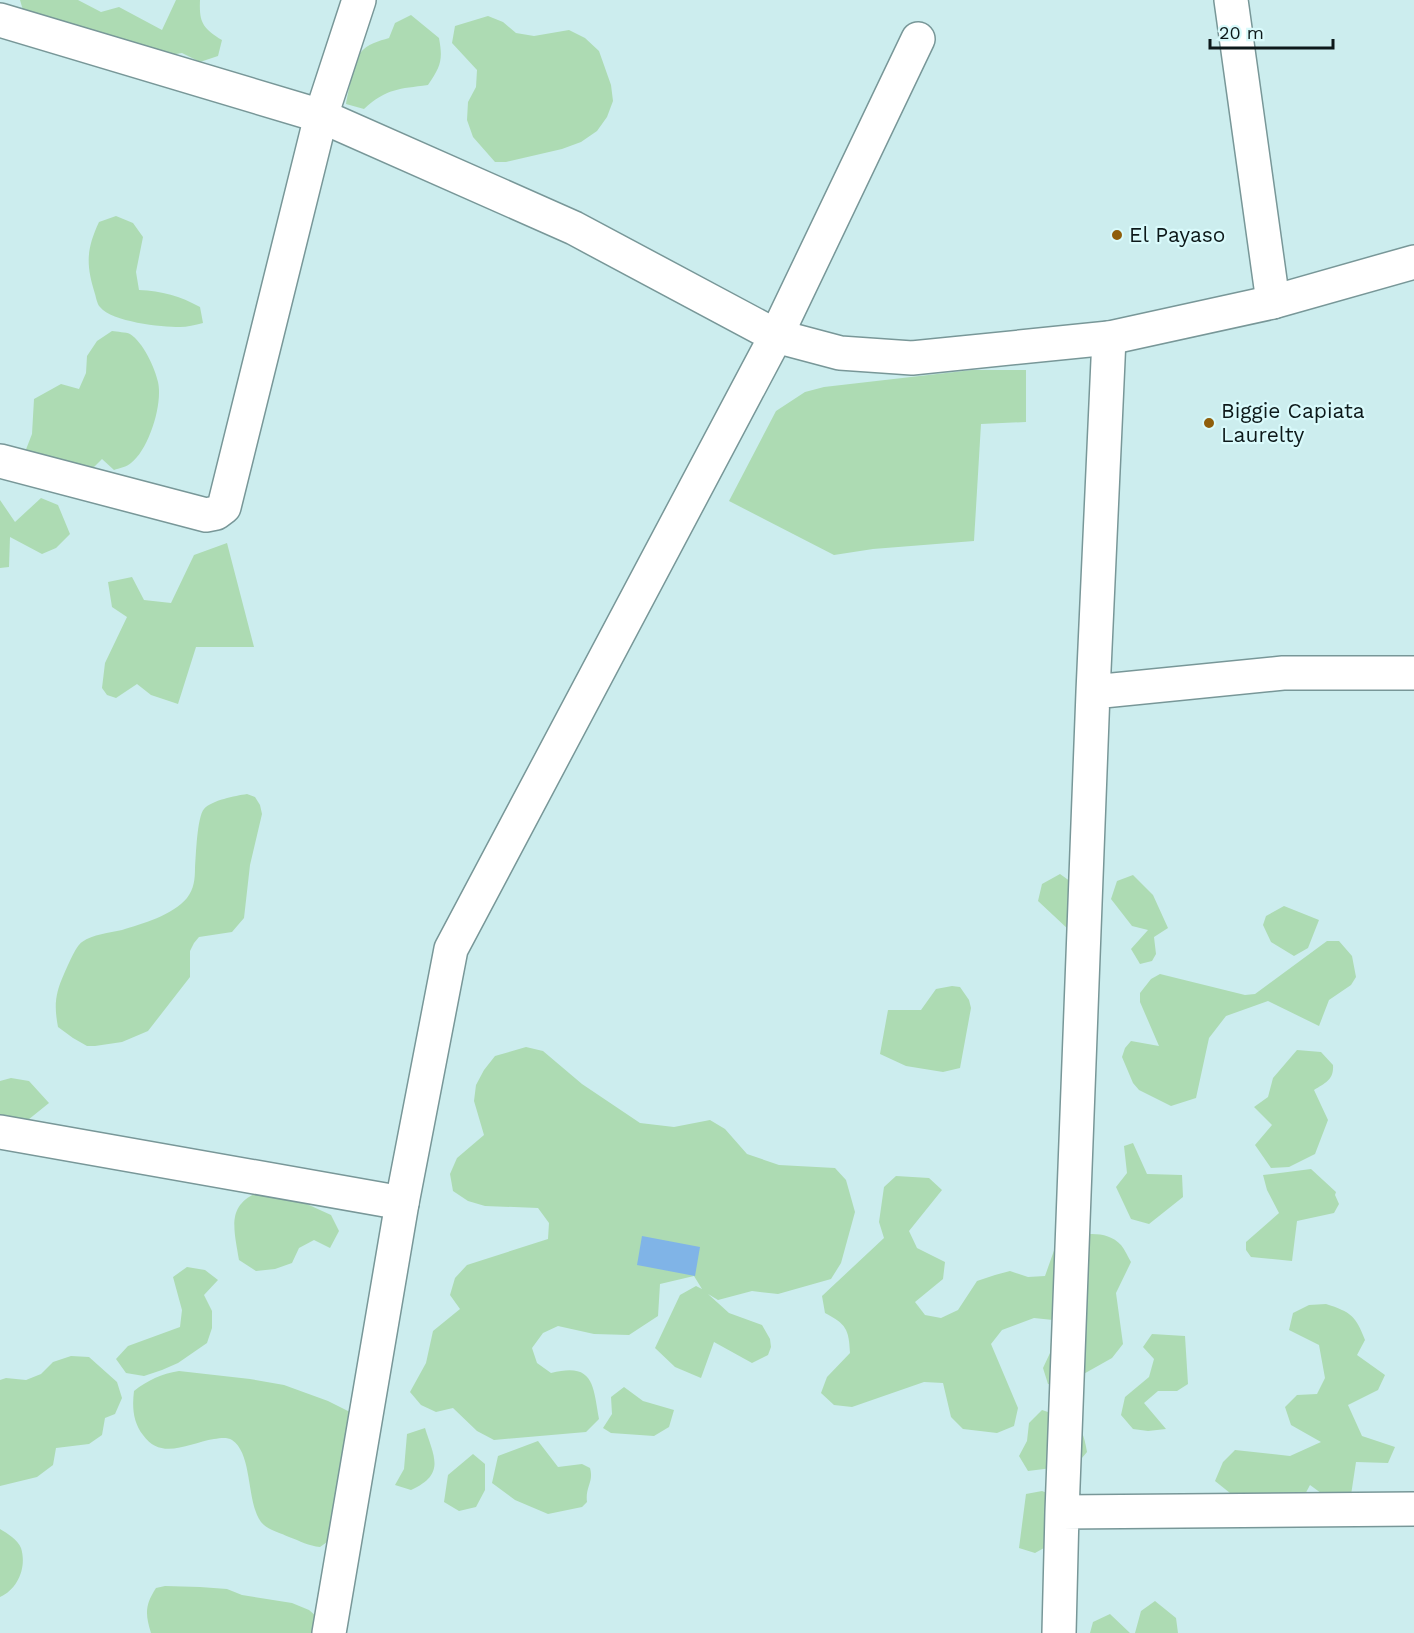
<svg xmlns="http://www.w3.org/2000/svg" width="1414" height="1633" font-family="'Work Sans',sans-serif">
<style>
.green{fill:#addbb3}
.water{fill:#80b4e7}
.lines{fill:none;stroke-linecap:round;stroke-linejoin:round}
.minor-casing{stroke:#789798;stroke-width:36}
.tertiary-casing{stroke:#789798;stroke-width:36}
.minor{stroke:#fff;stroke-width:33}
.tertiary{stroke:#fff;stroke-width:33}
.poi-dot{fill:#8f5e0b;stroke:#d9fafb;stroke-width:2}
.labels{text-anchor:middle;stroke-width:4.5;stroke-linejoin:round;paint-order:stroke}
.poi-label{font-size:21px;fill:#0d191a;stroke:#d9fafb;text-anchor:start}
</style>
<rect width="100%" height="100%" fill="#ccedee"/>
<path class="green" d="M 20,0 L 78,0 L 101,12 L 119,7 L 162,30 L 176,0 L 200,0 C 199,23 203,28 222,40 L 218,56 L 200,62 L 182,53 L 147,59 L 25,17 Z
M 411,15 L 439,38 C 443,60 441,66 428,85 C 399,89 387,88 364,109 L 346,104 C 348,93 354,62 360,53 C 367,44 379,41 389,38 L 395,23 Z
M 488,16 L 503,22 L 516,33 L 534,36 L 569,30 L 585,38 L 599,51 L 611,85 L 613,101 L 607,117 L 597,131 L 581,142 L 562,149 L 506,162 L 495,162 L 473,137 L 467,120 L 468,102 L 476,87 L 477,70 L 452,43 L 455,26 Z
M 116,216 L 133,223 L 143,237 L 136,272 L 139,290 C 162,291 180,296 200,307 L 203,323 C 195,325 187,327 180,327 C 161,327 112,322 100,307 C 97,304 96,297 95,294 C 86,265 86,250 99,222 Z
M 112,331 C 117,332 126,332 130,334 C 143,342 155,368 158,382 C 163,404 149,449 131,463 C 127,467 119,468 114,470 L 102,459 L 90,471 L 25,452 L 32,434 L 34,399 L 61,384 L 79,389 L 86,373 L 87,356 L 97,341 Z
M 972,370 L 1026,370 L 1026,422 L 981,424 L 974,541 L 873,549 L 834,555 L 729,501 L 776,411 L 805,392 L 824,387 Z
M 41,498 L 58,505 L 70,534 L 56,548 L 42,554 L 10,537 L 9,567 L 0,568 L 0,500 L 15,522 Z
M 227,543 L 254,647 L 196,647 L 178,704 L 151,695 L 137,684 L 116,698 L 107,695 L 102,688 L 105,663 L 127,617 L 112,607 L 108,582 L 132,577 L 144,600 L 171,603 L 194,555 Z
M 247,794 L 255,797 L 260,805 L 262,814 L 250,865 L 244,918 L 232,932 L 199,937 L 194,943 L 190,951 L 190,977 L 148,1031 L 122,1042 L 95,1046 L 87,1046 L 73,1038 L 58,1027 C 54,1006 55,994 64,974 C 68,966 75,947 82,942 C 93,934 109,933 122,930 C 142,924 173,915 187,898 C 194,889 195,879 195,868 C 196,856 197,817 204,809 C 212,800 235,796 247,794 Z
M 1060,874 L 1081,889 L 1069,930 L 1038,901 L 1042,884 Z
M 1133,875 L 1153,895 L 1168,928 L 1154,937 L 1156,954 L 1152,961 L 1140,964 L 1131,949 L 1148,930 L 1132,926 L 1111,899 L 1117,881 Z
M 1284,906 L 1319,920 L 1308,948 L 1294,956 L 1271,942 L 1263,925 L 1266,916 Z
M 1327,941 L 1339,941 L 1352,956 L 1356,977 L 1351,985 L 1329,1000 L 1319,1026 L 1268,1001 L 1226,1016 L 1209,1038 L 1196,1098 L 1171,1106 L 1139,1090 L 1133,1083 L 1122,1057 L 1125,1048 L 1131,1041 L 1159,1046 L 1140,1002 L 1140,993 L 1151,979 L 1160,974 L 1245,995 L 1255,994 Z
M 952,986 L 960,987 L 969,1000 L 971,1008 L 960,1068 L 943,1072 L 906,1066 L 880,1054 L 888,1010 L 921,1010 L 936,989 Z
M 526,1047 L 543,1051 L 582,1084 L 640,1123 L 674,1127 L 710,1120 L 725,1129 L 747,1154 L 779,1165 L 835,1168 L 846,1180 L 855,1212 L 841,1263 L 831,1279 L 778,1294 L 752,1291 L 718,1300 L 708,1294 L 729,1313 L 762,1325 L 770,1339 L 771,1347 L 768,1355 L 752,1363 L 714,1342 L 701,1378 L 675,1367 L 655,1348 L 680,1295 L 696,1286 L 702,1289 L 694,1276 L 660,1284 L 658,1316 L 629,1335 L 594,1334 L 558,1326 L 543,1333 L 532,1348 L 537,1363 L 551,1373 C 594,1362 593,1385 599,1419 L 586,1432 L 494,1440 L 477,1431 L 453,1408 L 436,1412 L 421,1405 L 410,1392 L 426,1363 L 433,1331 L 460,1309 L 450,1295 L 455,1278 L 467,1265 L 548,1239 L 549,1223 L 538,1208 L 485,1206 L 468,1201 L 453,1191 L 450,1174 L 457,1158 L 484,1135 L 474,1101 L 476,1085 L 484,1070 L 495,1056 Z
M 1297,1050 L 1321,1052 L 1333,1065 C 1334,1080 1325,1083 1314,1090 L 1328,1120 L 1315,1154 L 1289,1167 L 1271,1168 L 1255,1145 L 1272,1125 L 1254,1107 L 1268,1097 L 1273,1078 Z
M 11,1078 L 29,1081 L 49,1103 L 18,1128 L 0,1140 L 0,1081 Z
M 1133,1143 L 1147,1174 L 1182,1175 L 1183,1197 L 1149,1224 L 1131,1219 L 1116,1187 L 1127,1173 L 1124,1146 Z
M 1311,1169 L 1336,1192 L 1335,1195 L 1339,1204 L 1334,1213 L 1297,1221 L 1292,1261 L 1251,1257 L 1246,1250 L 1246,1242 L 1279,1213 L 1267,1190 L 1263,1175 Z
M 896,1176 L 929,1178 L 942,1190 L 909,1231 L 917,1248 L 945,1262 L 943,1279 L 915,1302 L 925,1315 L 941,1318 L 958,1310 L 977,1281 L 995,1275 L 1010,1271 L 1028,1277 L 1045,1276 L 1057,1242 C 1076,1234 1105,1228 1121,1245 C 1125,1250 1128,1257 1131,1262 L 1116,1293 L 1123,1344 L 1112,1358 L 1064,1385 L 1048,1384 L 1043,1368 L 1050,1353 L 1053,1320 L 1034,1318 L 1002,1330 L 991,1344 L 1018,1408 L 1014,1426 L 997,1433 L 963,1429 L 951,1417 L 943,1383 L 924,1382 L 852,1407 L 834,1405 L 821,1393 L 827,1377 L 850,1353 C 849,1329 846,1324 825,1313 L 822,1296 L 884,1238 L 879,1222 L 884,1187 Z
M 266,1189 L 298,1200 L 331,1215 L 339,1231 L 330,1248 L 314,1240 L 299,1248 L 292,1263 L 275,1269 L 256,1271 L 239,1260 C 233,1224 226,1203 266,1189 Z
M 187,1267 L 205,1270 L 218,1280 L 204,1295 L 212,1311 L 212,1328 L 207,1343 L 178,1363 L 162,1370 L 144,1376 L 126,1373 L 116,1359 L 128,1346 L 180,1327 L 182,1310 L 173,1277 Z
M 1326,1304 C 1351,1312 1356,1316 1365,1340 L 1357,1355 L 1385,1375 L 1378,1390 L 1348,1405 L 1362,1436 L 1395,1447 L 1388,1463 L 1356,1462 L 1351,1495 L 1336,1504 L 1310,1485 L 1302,1500 L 1285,1505 L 1272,1493 L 1240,1501 L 1215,1481 L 1223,1462 L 1235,1450 L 1290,1456 L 1321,1442 L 1291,1425 L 1285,1407 L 1297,1395 L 1317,1394 L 1325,1378 L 1319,1345 L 1289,1330 L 1293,1313 L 1309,1305 Z
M 1152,1334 L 1185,1336 L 1188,1384 L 1177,1391 L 1158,1391 L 1144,1403 L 1166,1429 L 1148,1431 L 1133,1429 L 1121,1415 L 1125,1397 L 1149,1377 L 1154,1359 L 1143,1347 Z
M 71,1356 L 89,1357 L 117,1382 L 122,1398 L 115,1414 L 105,1418 L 102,1435 L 89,1444 L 56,1448 L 53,1465 L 37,1477 L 0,1486 L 0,1380 L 6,1378 L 26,1380 L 41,1374 L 53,1362 Z
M 179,1371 L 250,1379 L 284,1385 L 328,1401 L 352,1413 L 330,1540 L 320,1547 C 309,1546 300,1541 289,1537 C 281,1533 267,1530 261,1522 C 246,1501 253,1454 232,1440 C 227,1437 221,1438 214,1439 C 189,1443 161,1461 143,1435 C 133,1422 132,1407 134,1391 C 148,1380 161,1374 179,1371 Z
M 624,1387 L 643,1401 L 674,1410 L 669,1427 L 654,1436 L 611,1433 L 603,1428 L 612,1414 L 611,1397 Z
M 1042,1410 C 1071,1420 1082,1418 1087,1452 L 1076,1465 L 1028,1471 L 1019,1456 L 1027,1441 L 1029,1423 Z
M 425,1428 C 434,1457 446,1474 411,1490 L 395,1485 L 404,1469 L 407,1434 Z
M 538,1441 L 558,1467 L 582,1464 L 590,1468 C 594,1482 585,1487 587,1502 L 582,1507 L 548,1514 L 515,1500 L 492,1483 L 498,1456 Z
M 473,1454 L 485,1464 L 485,1490 L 476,1507 L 459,1511 L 444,1502 L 448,1475 Z
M 1042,1491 L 1058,1497 L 1062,1538 L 1035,1553 L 1019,1548 L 1026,1494 Z
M 0,1529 C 7,1533 18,1540 21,1548 C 27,1567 18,1589 0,1597 Z
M 165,1586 L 200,1587 L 227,1589 L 242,1595 L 292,1603 L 309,1610 L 316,1616 L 326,1633 L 151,1633 C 145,1614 145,1605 156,1588 Z
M 1155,1601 L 1176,1618 L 1178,1633 L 1135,1633 L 1141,1611 Z
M 1110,1614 L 1130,1633 L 1090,1633 L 1093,1622 Z"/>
<path class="water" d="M 642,1236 L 700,1247 L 695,1276 L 637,1265 Z"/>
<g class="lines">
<g class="minor-casing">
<path id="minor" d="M 1231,0 L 1273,302
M 776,336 L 918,39
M 0,461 L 206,515 L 216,513 L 224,507 L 321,116 L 359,0
M 1093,692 L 1283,673 L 1414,673
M 0,1132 L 402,1203
M 1062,1512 L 1414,1509
M 1059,1633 L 1062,1512 L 1093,692 L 1109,338"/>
</g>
<g class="tertiary-casing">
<path id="tertiary" d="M 0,20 L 321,116 L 574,228 L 776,336 L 840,353 L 912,358 L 1109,338 L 1273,302 L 1414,262
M 329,1633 L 402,1203 L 451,949 L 776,336"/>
</g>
<use href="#minor" class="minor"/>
<use href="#tertiary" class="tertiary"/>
</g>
<g class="poi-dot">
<circle cx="1117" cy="235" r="6"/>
<circle cx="1209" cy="423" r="6"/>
</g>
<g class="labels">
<g class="poi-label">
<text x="1129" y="242">El Payaso</text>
<text x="1221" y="418">Biggie Capiata<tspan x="1221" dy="24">Laurelty</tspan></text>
</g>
</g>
<path d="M1210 39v9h123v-9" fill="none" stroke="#0d191a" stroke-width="3"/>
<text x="1219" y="39" font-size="18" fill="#0d191a" stroke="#d9fafb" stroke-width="4.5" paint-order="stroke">20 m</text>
</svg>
